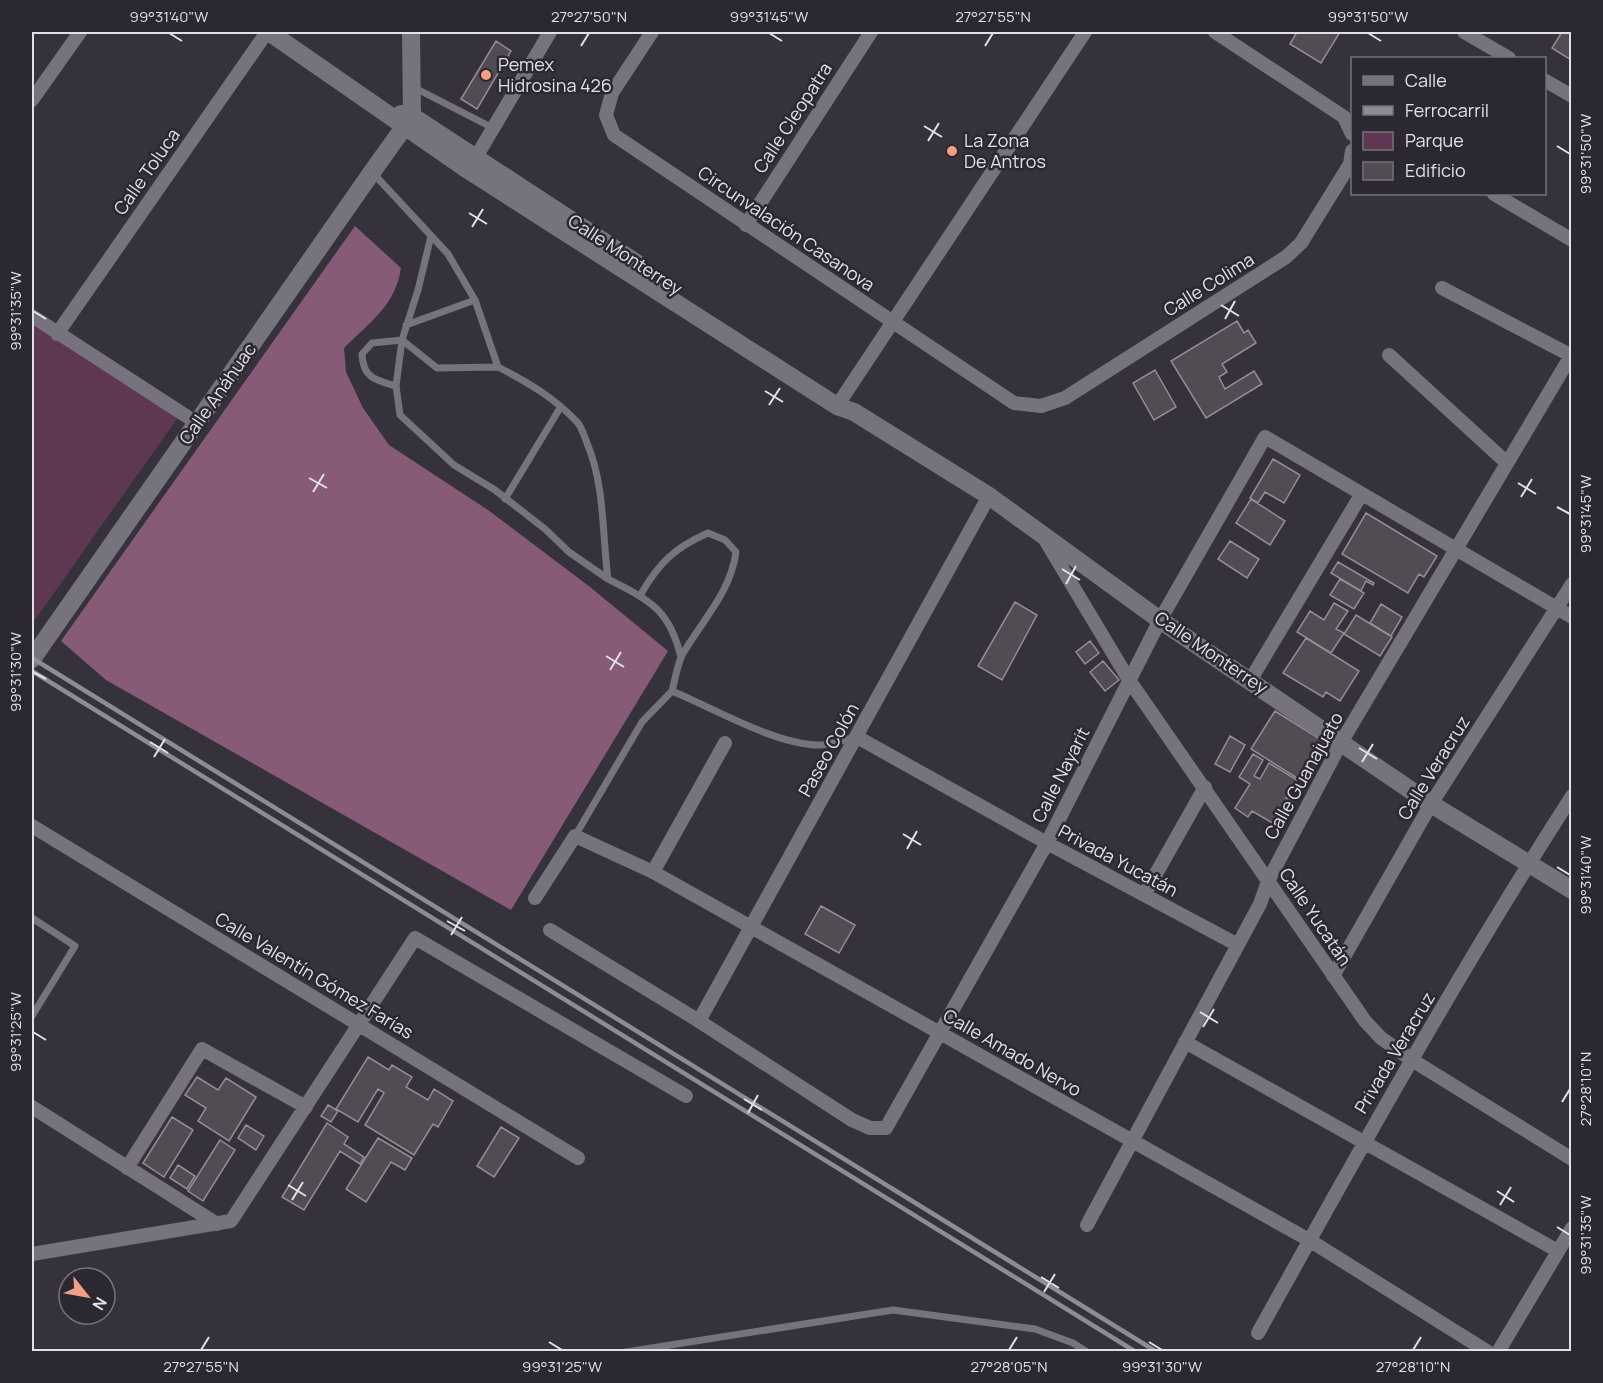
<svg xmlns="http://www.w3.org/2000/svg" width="1603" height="1383" font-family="Manrope,sans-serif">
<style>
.green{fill:#5e3852}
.forest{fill:#875a78}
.building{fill:#524b54;stroke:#948c96;stroke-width:1.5}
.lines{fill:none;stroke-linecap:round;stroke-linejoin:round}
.lane{stroke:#76727e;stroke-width:7}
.street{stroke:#76727e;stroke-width:14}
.secondary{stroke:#76727e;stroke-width:18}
.rail{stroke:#8d8b93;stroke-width:4.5}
.ticks{fill:none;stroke:#e2e0e6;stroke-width:2}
.poi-dot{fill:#f39f85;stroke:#2b2831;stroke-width:2}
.labels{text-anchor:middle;stroke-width:5;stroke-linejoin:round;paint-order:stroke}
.poi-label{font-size:18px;fill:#e2e0e6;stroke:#2b2831;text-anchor:start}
.street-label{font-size:18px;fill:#e2e0e6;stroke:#2b2831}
.neatline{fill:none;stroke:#e2e0e6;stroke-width:2}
.ticks-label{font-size:15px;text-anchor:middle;fill:#e2e0e6}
</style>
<rect width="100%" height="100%" fill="#35323c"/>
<path class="green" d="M 32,319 L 181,413 L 32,624 Z"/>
<path class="forest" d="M 355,226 L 401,268 C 395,306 370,322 344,348 L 346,372 L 363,408 L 389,445 L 488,510 L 590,587 L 668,651 L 511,910 L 106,680 L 61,641 Z"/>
<path class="building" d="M 1297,32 L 1340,32 L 1321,63 L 1290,44 Z
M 1562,32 L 1572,32 L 1571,60 L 1552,48 Z
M 496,41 L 511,51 L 477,109 L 461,99 Z
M 1237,321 L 1244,333 L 1248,330 L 1256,343 L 1222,364 L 1227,372 L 1219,377 L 1225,389 L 1254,371 L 1262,384 L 1206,418 L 1171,361 Z
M 1155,370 L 1176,407 L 1154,420 L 1133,383 Z
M 1273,459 L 1300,475 L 1284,503 L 1265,492 L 1258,503 L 1250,498 Z
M 1251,499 L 1285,521 L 1270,545 L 1236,523 Z
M 1366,513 L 1437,556 L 1424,577 L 1419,574 L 1408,593 L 1342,554 Z
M 1230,541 L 1259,559 L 1247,578 L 1218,559 Z
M 1338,562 L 1374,583 L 1373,585 L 1366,581 L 1361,591 L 1331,573 Z
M 1340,579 L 1364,593 L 1354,609 L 1330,595 Z
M 1015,602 L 1037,615 L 1002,680 L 978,666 Z
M 1334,603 L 1348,611 L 1336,629 L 1344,633 L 1331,653 L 1297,632 L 1310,611 L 1324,620 Z
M 1381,604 L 1402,617 L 1391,636 L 1370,623 Z
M 1356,615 L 1392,637 L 1380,656 L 1344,634 Z
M 1306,638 L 1359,671 L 1340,701 L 1326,692 L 1323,697 L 1283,673 Z
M 1090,641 L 1099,653 L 1085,664 L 1076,652 Z
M 1103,661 L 1119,680 L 1105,691 L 1090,672 Z
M 1275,711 L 1328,744 L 1305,783 L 1251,749 Z
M 1230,736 L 1245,745 L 1230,772 L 1215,764 Z
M 1253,754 L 1263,760 L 1254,776 L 1260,779 L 1269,763 L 1297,780 L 1286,798 L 1293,802 L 1278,826 L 1252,811 L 1248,817 L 1235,808 L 1250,784 L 1239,777 Z
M 821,906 L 855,925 L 839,953 L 805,934 Z
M 368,1057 L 389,1070 L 392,1065 L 412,1077 L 406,1087 L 428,1100 L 434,1089 L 453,1101 L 438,1127 L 433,1124 L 414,1155 L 365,1125 L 384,1093 L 378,1089 L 358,1122 L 336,1109 Z
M 197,1077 L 218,1090 L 226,1078 L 256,1097 L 229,1141 L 198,1121 L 206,1108 L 185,1095 Z
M 328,1105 L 338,1111 L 331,1122 L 321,1116 Z
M 172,1117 L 193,1130 L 164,1177 L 143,1163 Z
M 327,1123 L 348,1137 L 344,1144 L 364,1157 L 360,1164 L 340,1151 L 304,1210 L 282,1197 Z
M 246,1125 L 264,1136 L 256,1150 L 238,1138 Z
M 501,1127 L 519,1138 L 494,1177 L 477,1166 Z
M 378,1138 L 412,1158 L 405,1170 L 391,1162 L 366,1202 L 346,1189 Z
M 220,1140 L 235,1150 L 203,1201 L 188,1191 Z
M 178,1165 L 195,1176 L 187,1189 L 170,1178 Z"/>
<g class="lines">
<path class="lane" d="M 413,87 L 493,128
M 372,172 L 448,254 L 475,300 L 498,367 C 527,382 555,398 577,422 C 582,427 584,436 587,443 C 605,486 602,533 608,579 C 649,600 670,609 681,658
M 431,236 L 418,290 L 402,340 L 396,386 L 400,415 L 454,465 L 495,490 L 545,529 L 569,552 L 608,579
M 406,325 L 475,300
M 396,386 C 375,380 363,378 362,354 L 372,343 L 402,340 L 437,368 L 498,367
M 505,499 L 560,408
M 641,594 C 659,563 674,548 708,533 L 725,540 L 736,552 C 731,592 701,622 682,655 C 677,666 675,680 672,691
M 575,836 L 642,722 L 672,691 C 713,708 776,745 819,745 C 830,745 844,740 855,737
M 32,918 L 75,946 L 32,1016
M 626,1352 L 893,1310 L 1035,1329 L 1073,1343 L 1087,1352"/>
<path class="street" d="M 652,32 L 612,93 L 606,115 L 614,135 L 1014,403 L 1041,406 L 1065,398 L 1286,257 L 1301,243 L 1350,164 L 1352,151
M 1215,32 L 1344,117 L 1352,134
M 1464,32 L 1509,58
M 1544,80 L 1572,96
M 32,100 L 80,32
M 472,164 L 550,32
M 1494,194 L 1572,240
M 746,225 L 871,32
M 1442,288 L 1572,356
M 32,316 L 197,423
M 57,334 L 267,32
M 1389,355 L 1507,463
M 837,406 L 1085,32
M 1044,538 L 1129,680 L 1365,1021 L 1381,1038 L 1412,1060 L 1572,1159
M 1251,679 L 1361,495
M 857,737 L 1047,843 L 1238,945
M 32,826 L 578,1158
M 653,872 L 725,743
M 1144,895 L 1205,787
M 535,898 L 575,836 L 653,872 L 1309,1240 L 1488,1352
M 550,930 L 699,1021 L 852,1120 L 870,1128 L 886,1128 L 1047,843 L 1160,620 L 1265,437 L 1572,617
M 1333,976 L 1431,804 L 1572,584
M 699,1021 L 989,496
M 1185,1042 L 1558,1251
M 32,1107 L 217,1224
M 127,1168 L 202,1049 L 306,1107
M 1087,1225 L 1260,904 L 1268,881 L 1342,741 L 1572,354
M 32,1254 L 231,1221 L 415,938 L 686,1096
M 1258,1333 C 1359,1151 1460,970 1572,796
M 1498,1352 L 1572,1228"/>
<path class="secondary" d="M 269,32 L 468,170 L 837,406 L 854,412 L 989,496 L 1160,620 L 1431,804 L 1572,890
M 401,114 L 412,116 L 638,264
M 32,659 L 372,172 L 412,116 L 411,32"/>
<path class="rail" d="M 32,658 L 1157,1352
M 32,671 L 1136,1352"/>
</g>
<path class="ticks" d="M 169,33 L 182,41M 769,33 L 782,41M 1368,33 L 1381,41M 581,46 L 589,33M 985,46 L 993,33M 924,126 L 942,137M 928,141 L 939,123M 1557,146 L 1570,154M 469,213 L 487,224M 472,227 L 483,209M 1221,305 L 1239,316M 33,311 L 46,319M 1225,319 L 1235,301M 765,391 L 783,402M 769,405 L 780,388M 309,478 L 327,488M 1518,483 L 1536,494M 313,492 L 324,474M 1521,497 L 1532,479M 1557,507 L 1570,514M 1062,569 L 1080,580M 1066,584 L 1076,566M 606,656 L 624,667M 610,670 L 621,652M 33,672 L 46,679M 150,742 L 168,753M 1359,748 L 1377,759M 154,757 L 165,739M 1362,762 L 1373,744M 903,834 L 921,845M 907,849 L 917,831M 1557,867 L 1570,875M 447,921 L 465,931M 451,935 L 462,917M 1200,1012 L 1218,1023M 1203,1027 L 1214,1009M 33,1032 L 46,1040M 744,1099 L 762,1110M 1562,1102 L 1570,1089M 748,1113 L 758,1095M 288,1185 L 306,1196M 1497,1191 L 1514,1202M 292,1200 L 303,1182M 1500,1205 L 1511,1187M 1557,1227 L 1570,1235M 1041,1277 L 1059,1288M 1044,1292 L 1055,1274M 549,1342 L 562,1350M 1149,1342 L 1162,1350M 201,1350 L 209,1337M 1009,1350 L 1017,1337M 1413,1350 L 1421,1337"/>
<g class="poi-dot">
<circle cx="486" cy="75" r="6"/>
<circle cx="952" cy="151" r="6"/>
</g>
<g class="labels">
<g class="poi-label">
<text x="498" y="71">Pemex<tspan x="498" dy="21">Hidrosina 426</tspan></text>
<text x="964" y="147">La Zona<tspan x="964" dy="21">De Antros</tspan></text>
</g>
<g class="street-label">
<text transform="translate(793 118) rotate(-57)" y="6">Calle Cleopatra</text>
<text transform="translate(147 172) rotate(-55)" y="6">Calle Toluca</text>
<text transform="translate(786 229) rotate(34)" y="6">Circunvalación Casanova</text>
<text transform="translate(625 255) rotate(33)" y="6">Calle Monterrey</text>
<text transform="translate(1209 285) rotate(-32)" y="6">Calle Colima</text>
<text transform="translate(218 394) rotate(-55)" y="6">Calle Anáhuac</text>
<text transform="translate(1211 653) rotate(34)" y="6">Calle Monterrey</text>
<text transform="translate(829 750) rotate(-61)" y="6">Paseo Colón</text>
<text transform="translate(1434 768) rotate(-58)" y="6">Calle Veracruz</text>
<text transform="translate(1061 775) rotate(-63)" y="6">Calle Nayarit</text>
<text transform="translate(1304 776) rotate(-61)" y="6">Calle Guanajuato</text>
<text transform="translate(1118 861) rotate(28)" y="6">Privada Yucatán</text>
<text transform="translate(1315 917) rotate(56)" y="6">Calle Yucatán</text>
<text transform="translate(314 976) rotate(31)" y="6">Calle Valentín Gómez Farías</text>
<text transform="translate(1012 1053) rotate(30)" y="6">Calle Amado Nervo</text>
<text transform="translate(1395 1053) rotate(-59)" y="6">Privada Veracruz</text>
</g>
</g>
<rect width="1603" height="1383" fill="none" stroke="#2b2831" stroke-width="66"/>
<rect x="1351" y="57" width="195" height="138" fill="#2b2831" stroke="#747279" stroke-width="1.5"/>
<rect x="1363" y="76" width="30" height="9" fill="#76727e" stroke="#747279" stroke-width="1.5"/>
<text x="1405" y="87" font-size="18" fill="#e2e0e6">Calle</text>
<rect x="1363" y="106" width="30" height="9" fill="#8d8b93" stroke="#747279" stroke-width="1.5"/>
<text x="1405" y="117" font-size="18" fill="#e2e0e6">Ferrocarril</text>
<rect x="1363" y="132" width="30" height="18" fill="#5e3852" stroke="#747279" stroke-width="1.5"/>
<text x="1405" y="147" font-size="18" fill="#e2e0e6">Parque</text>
<rect x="1363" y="162" width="30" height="18" fill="#524b54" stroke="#747279" stroke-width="1.5"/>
<text x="1405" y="177" font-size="18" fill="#e2e0e6">Edificio</text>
<g transform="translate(87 1296) rotate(121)"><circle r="28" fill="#2b2831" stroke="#747279" stroke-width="1.5"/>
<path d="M0-4.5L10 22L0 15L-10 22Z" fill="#f39f85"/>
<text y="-9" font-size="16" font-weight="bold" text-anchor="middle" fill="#e2e0e6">N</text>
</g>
<rect x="33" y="33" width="1537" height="1317" class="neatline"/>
<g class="ticks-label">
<text x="169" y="22">99°31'40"W</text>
<text x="589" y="22">27°27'50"N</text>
<text x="769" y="22">99°31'45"W</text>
<text x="993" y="22">27°27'55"N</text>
<text x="1368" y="22">99°31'50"W</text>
<text transform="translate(1586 154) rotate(-90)" y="5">99°31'50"W</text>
<text transform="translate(16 311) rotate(-90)" y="5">99°31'35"W</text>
<text transform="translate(1586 514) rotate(-90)" y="5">99°31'45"W</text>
<text transform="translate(16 672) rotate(-90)" y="5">99°31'30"W</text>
<text transform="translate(1586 875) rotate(-90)" y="5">99°31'40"W</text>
<text transform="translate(16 1032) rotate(-90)" y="5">99°31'25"W</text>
<text transform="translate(1586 1089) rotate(-90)" y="5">27°28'10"N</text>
<text transform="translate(1586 1235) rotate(-90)" y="5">99°31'35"W</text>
<text x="201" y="1372">27°27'55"N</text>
<text x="562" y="1372">99°31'25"W</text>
<text x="1009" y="1372">27°28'05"N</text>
<text x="1162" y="1372">99°31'30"W</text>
<text x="1413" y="1372">27°28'10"N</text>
</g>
</svg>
